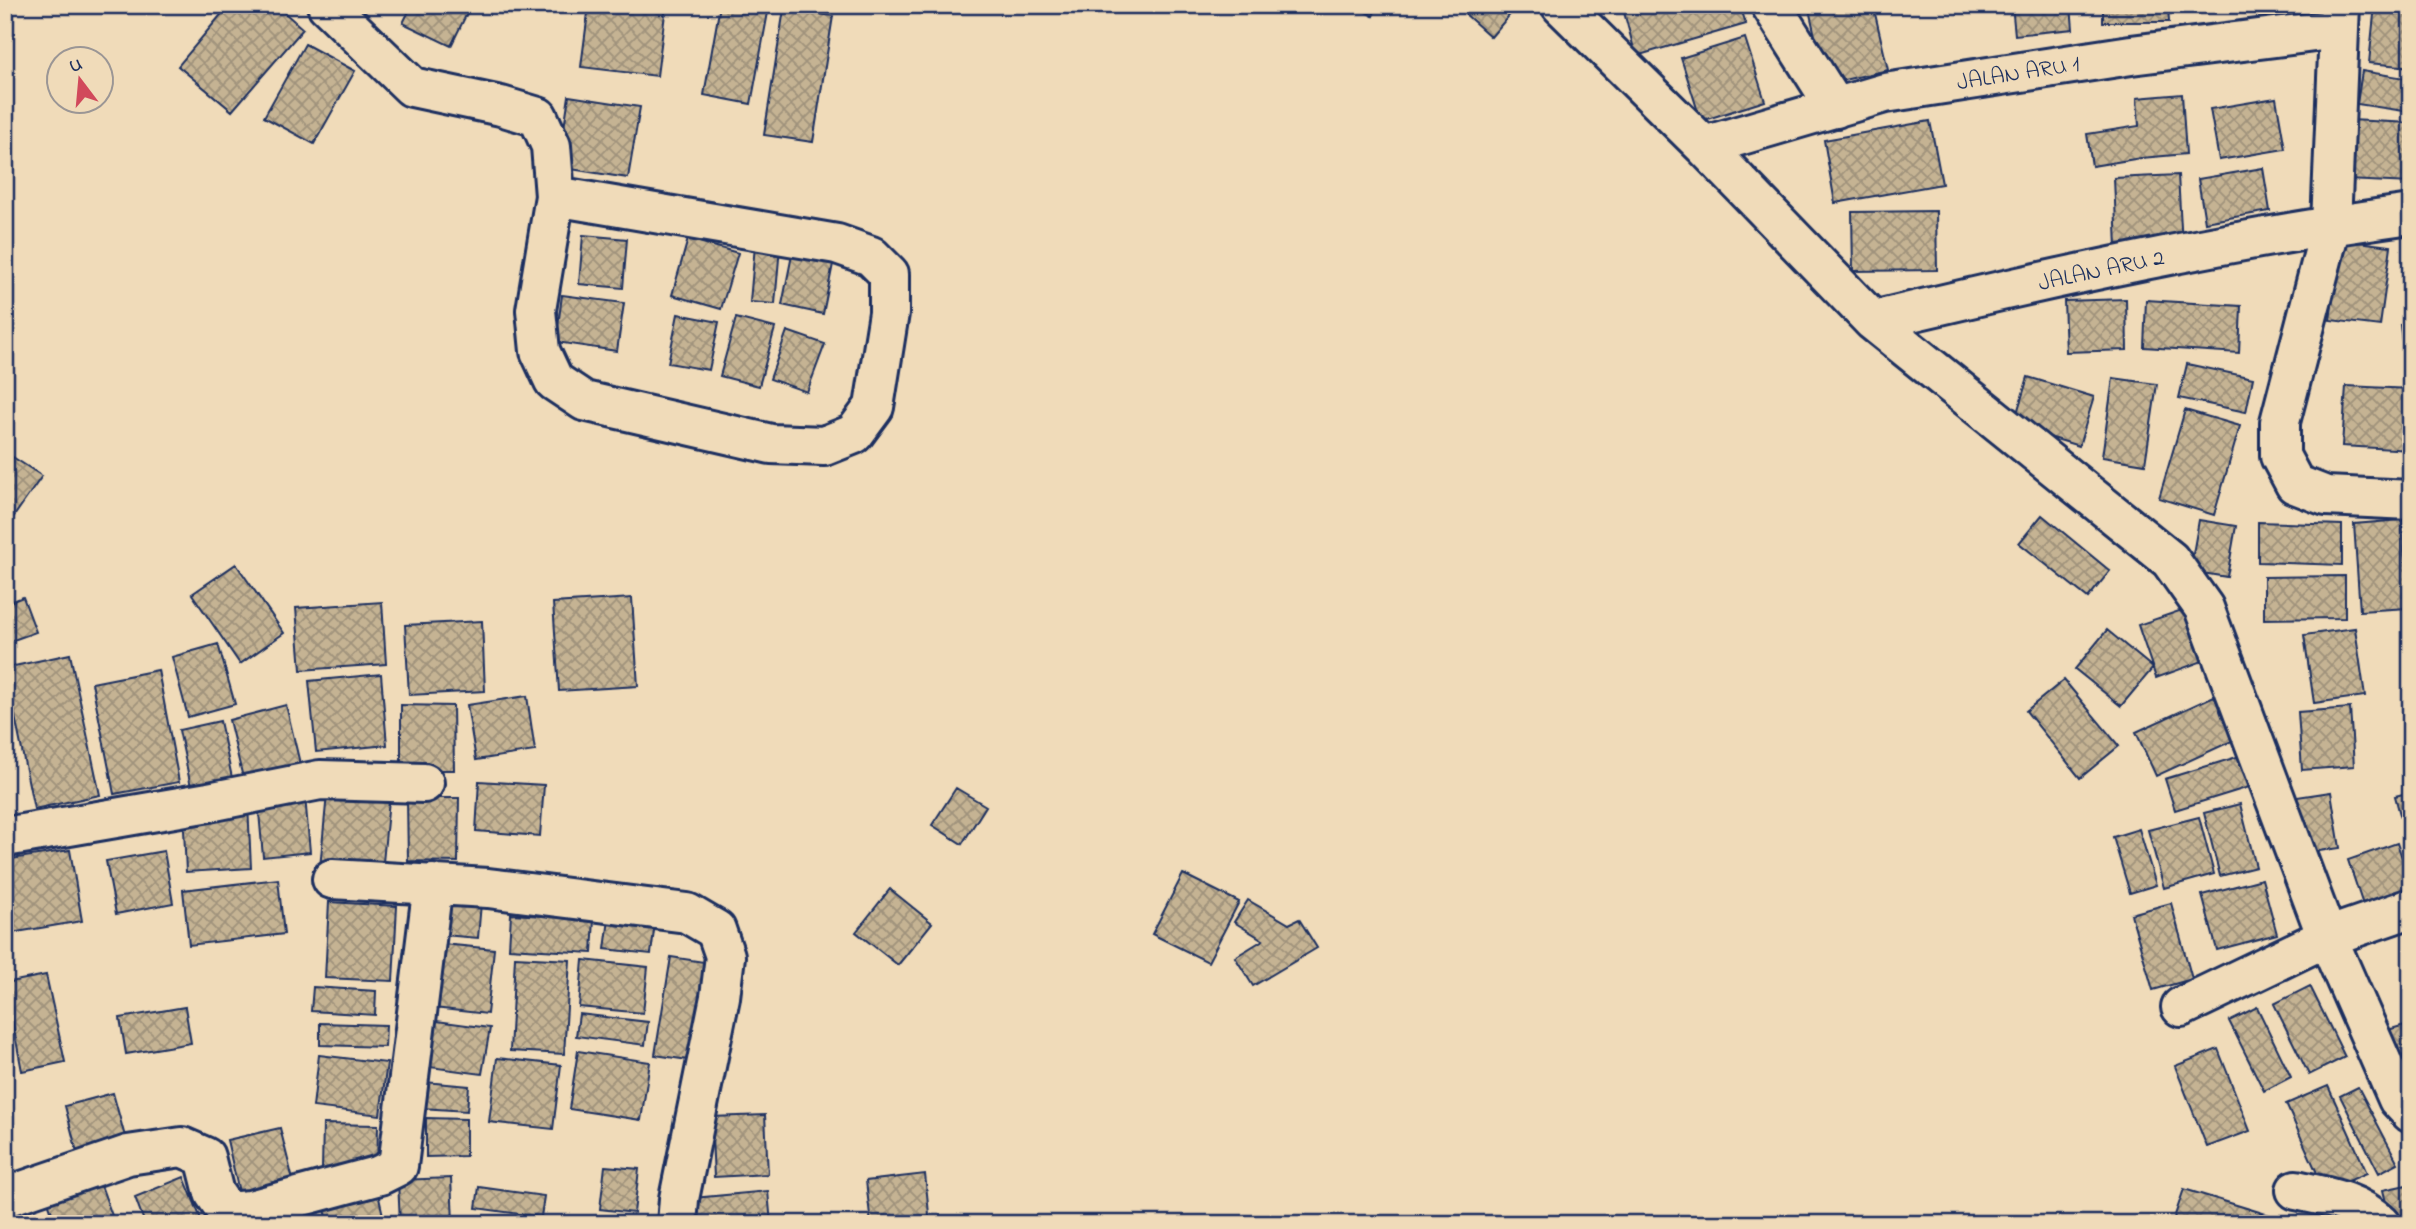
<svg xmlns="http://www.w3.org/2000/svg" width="2416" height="1229" font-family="'Indie Flower',sans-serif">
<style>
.building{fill:url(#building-cross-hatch);stroke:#1b2f5e;stroke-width:2}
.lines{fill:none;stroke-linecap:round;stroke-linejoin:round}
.minor-casing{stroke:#1b2f5e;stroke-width:44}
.minor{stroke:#f0dbb9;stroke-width:38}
.labels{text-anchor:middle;stroke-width:6;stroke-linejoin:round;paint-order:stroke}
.street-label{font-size:23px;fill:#1b2f5e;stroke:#f0dbb9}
</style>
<defs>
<pattern id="building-cross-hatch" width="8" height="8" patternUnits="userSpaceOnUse" patternTransform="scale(1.75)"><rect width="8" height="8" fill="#c5b393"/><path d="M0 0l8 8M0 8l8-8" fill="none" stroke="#9f927b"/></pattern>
</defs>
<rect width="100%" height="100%" fill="#f0dbb9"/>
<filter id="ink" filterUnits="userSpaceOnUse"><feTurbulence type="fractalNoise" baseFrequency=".0143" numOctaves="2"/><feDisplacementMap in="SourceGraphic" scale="14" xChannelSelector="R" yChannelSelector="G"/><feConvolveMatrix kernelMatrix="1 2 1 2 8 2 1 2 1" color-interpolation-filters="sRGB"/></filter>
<g filter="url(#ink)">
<path class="building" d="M 229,5 L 276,5 L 303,29 L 232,111 L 178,66 Z
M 412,5 L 471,5 L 451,46 L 403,23 Z
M 589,5 L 666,6 L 657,76 L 581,67 Z
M 720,5 L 769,7 L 751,104 L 704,95 Z
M 1353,5 L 1378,5 L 1373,16 Z
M 1455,5 L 1518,5 L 1491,37 Z
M 1622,5 L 1740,5 L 1746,24 L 1636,56 Z
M 1808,5 L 1873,5 L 1888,70 L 1826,84 Z
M 2012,5 L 2071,5 L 2073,29 L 2015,35 Z
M 2103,5 L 2168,5 L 2169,22 L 2103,22 Z
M 2375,5 L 2411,5 L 2411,67 L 2369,63 Z
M 784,9 L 833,16 L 813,142 L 764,135 Z
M 1745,38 L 1765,101 L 1701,121 L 1681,58 Z
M 305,44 L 355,71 L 314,144 L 264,117 Z
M 2362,71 L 2411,79 L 2411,112 L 2357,104 Z
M 2182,94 L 2186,154 L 2141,158 L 2092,166 L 2087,134 L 2139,126 L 2137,98 Z
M 569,96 L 640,107 L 628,178 L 558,167 Z
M 2276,98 L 2285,149 L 2219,160 L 2210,109 Z
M 2350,120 L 2411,123 L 2411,183 L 2347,180 Z
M 1930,121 L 1942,184 L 1835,203 L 1824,140 Z
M 2263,168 L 2270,211 L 2205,222 L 2198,179 Z
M 2178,175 L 2182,245 L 2117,248 L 2114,178 Z
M 1936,211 L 1937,270 L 1853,271 L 1852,212 Z
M 583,235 L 627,239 L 623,288 L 579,284 Z
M 688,239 L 738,253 L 721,309 L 672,295 Z
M 2341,240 L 2391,246 L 2380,326 L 2330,320 Z
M 755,245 L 780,247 L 775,304 L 750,302 Z
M 792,255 L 833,264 L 823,314 L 782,305 Z
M 562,295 L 624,303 L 617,351 L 556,342 Z
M 2126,299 L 2127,350 L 2066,352 L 2064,301 Z
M 2146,300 L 2241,306 L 2239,353 L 2144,347 Z
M 678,314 L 719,322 L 709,370 L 668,363 Z
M 736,318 L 775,328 L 759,386 L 720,376 Z
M 2411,324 L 2411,374 L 2406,375 L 2400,325 Z
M 787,331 L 825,344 L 807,392 L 770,379 Z
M 2187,364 L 2253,378 L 2246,412 L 2179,398 Z
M 2028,377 L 2094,397 L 2079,446 L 2013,426 Z
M 2113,378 L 2157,384 L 2145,464 L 2102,457 Z
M 2346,386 L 2411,389 L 2411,450 L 2342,446 Z
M 2185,410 L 2240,426 L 2214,515 L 2159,498 Z
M 5,452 L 42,476 L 5,529 Z
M 2042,515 L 2110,571 L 2088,598 L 2019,543 Z
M 2199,520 L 2236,526 L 2227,577 L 2190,571 Z
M 2402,520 L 2408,608 L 2360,611 L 2354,524 Z
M 2258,522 L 2342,525 L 2342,565 L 2258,562 Z
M 236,564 L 284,633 L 240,664 L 192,594 Z
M 2345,576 L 2345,618 L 2264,619 L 2264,577 Z
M 23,597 L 36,632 L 5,643 L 5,604 Z
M 632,598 L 638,686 L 559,691 L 553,603 Z
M 382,602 L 386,664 L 301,670 L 296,608 Z
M 2185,609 L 2203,661 L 2156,678 L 2138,625 Z
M 482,621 L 485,691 L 409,695 L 405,625 Z
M 2355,628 L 2365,696 L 2314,703 L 2304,635 Z
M 2107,630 L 2153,668 L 2121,706 L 2075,669 Z
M 218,644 L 235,704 L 188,717 L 172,657 Z
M 70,654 L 100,795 L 34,809 L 5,668 Z
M 158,670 L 179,782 L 114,794 L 92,683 Z
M 381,674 L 387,745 L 316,752 L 309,681 Z
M 2064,680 L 2119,746 L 2080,778 L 2026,711 Z
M 527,696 L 535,751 L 476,760 L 467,705 Z
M 2214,696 L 2234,740 L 2156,776 L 2136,732 Z
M 286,705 L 302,772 L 245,786 L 229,720 Z
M 401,705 L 453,706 L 454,770 L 401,770 Z
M 2350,708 L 2354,766 L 2302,770 L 2298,712 Z
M 220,721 L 235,792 L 194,801 L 179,730 Z
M 2240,756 L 2249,787 L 2175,810 L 2165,779 Z
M 479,781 L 544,785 L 540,836 L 476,831 Z
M 328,783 L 390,789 L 382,873 L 320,868 Z
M 956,788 L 986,806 L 962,844 L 932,825 Z
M 2331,792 L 2340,848 L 2305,853 L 2297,797 Z
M 2411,792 L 2411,856 L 2395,796 Z
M 305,796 L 310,852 L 263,857 L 258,801 Z
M 407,798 L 459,798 L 458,862 L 408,861 Z
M 248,804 L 251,868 L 186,872 L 183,808 Z
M 2240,804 L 2256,867 L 2220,876 L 2204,813 Z
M 2199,817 L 2214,874 L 2164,888 L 2148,830 Z
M 2139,829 L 2156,885 L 2130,893 L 2113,837 Z
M 2397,843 L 2411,884 L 2411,899 L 2366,914 L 2348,860 Z
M 70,850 L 82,921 L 5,934 L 5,860 Z
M 164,851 L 173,903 L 116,914 L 106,861 Z
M 1183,874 L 1239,902 L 1208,962 L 1152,934 Z
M 278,879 L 284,934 L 189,945 L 183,890 Z
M 2262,879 L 2277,934 L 2217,950 L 2202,895 Z
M 890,889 L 932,923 L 898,965 L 856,932 Z
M 435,900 L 481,903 L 478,938 L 432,934 Z
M 1248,900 L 1289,924 L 1299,919 L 1317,948 L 1253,986 L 1235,957 L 1263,940 L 1234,922 Z
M 329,902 L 397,906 L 393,981 L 325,978 Z
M 2171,903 L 2192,979 L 2153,990 L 2131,914 Z
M 511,914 L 594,919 L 592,953 L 509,948 Z
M 609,919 L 655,923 L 651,954 L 605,949 Z
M 432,943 L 494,949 L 487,1014 L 425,1007 Z
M 515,957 L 570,960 L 564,1054 L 510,1051 Z
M 671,957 L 717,964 L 701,1062 L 655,1055 Z
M 583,960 L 648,967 L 643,1013 L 579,1007 Z
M 46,975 L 65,1062 L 22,1071 L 5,983 Z
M 2310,986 L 2345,1057 L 2309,1075 L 2274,1004 Z
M 313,987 L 376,991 L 375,1015 L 311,1011 Z
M 185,1007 L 191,1043 L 126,1054 L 120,1018 Z
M 2257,1007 L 2291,1077 L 2264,1091 L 2229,1021 Z
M 579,1014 L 648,1022 L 645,1045 L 576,1036 Z
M 429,1020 L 490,1028 L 482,1074 L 422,1066 Z
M 320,1023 L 386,1025 L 385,1047 L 320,1045 Z
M 2411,1023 L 2411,1099 L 2388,1030 Z
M 2218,1049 L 2250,1131 L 2207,1147 L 2175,1066 Z
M 578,1051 L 650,1062 L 641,1120 L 569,1109 Z
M 319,1055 L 387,1063 L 380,1115 L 313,1107 Z
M 497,1058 L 561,1065 L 553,1129 L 489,1122 Z
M 424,1082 L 469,1086 L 467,1111 L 421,1108 Z
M 2328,1086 L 2367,1173 L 2325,1191 L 2286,1104 Z
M 2358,1087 L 2398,1163 L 2379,1173 L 2340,1096 Z
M 113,1093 L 127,1144 L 78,1156 L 65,1106 Z
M 765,1115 L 768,1174 L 714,1177 L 711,1117 Z
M 426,1118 L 466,1119 L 466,1156 L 426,1157 Z
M 323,1124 L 378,1125 L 377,1172 L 322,1170 Z
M 280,1128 L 296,1192 L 242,1205 L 227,1140 Z
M 605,1166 L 639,1169 L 634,1213 L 600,1209 Z
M 925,1174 L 930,1224 L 871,1224 L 866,1181 Z
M 98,1177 L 115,1224 L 56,1224 L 46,1196 Z
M 184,1177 L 203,1224 L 145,1224 L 135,1197 Z
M 451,1178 L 453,1222 L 400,1224 L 398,1180 Z
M 2411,1184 L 2411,1224 L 2391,1224 L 2383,1190 Z
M 479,1187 L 544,1196 L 541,1217 L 476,1208 Z
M 377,1189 L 385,1224 L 329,1224 L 323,1203 Z
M 2184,1189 L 2299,1224 L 2172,1224 Z
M 768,1191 L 771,1224 L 685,1224 L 683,1199 Z"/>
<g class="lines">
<g class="minor-casing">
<path id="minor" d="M 327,5 L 412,87 L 501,106 L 538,117 L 551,146 L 555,196 L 536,310 L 540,351 L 554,381 L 584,401 L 771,444 L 824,446 L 854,434 L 874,407 L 889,313 L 889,274 L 871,256 L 837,244 L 555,196
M 1561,5 L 1704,146 L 1873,321 L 2170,560 L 2204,608 L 2327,937 L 2398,1099 L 2411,1113
M 1771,5 L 1836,108
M 2340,5 L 2331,225 L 2280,422 L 2280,456 L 2295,484 L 2326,496 L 2411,500
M 1704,146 L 1885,93 L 2131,55 L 2338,29
M 1873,321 C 2051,278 2230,239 2411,214
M 5,837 L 209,802 L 320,780 L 424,783
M 332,879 L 488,888 L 687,913 L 716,930 L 725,956 L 720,997 L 679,1199 L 677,1224
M 2181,1007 L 2327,937 L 2411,908
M 2296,1190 C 2328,1197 2356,1201 2381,1224
M 5,1197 L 128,1155 L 182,1147 L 205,1157 L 214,1193 L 227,1212 L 250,1210 L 380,1175 L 398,1166 L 433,884"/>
</g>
<use href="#minor" class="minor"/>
</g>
</g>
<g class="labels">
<g class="street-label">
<text transform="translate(2018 72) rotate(-9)" y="8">JALAN ARU 1</text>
<text transform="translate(2101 269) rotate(-12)" y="8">JALAN ARU 2</text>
</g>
</g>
<rect width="2416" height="1229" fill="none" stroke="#f0dbb9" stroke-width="28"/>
<rect x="14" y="14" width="2388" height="1201" fill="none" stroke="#1b2f5e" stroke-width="2.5" filter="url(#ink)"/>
<g transform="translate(80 80) rotate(344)"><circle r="33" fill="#f0dbb9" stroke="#9b9695" stroke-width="2"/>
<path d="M0-5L12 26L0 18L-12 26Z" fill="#d1495b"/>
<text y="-10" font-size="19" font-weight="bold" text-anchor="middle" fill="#1b2f5e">U</text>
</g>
</svg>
